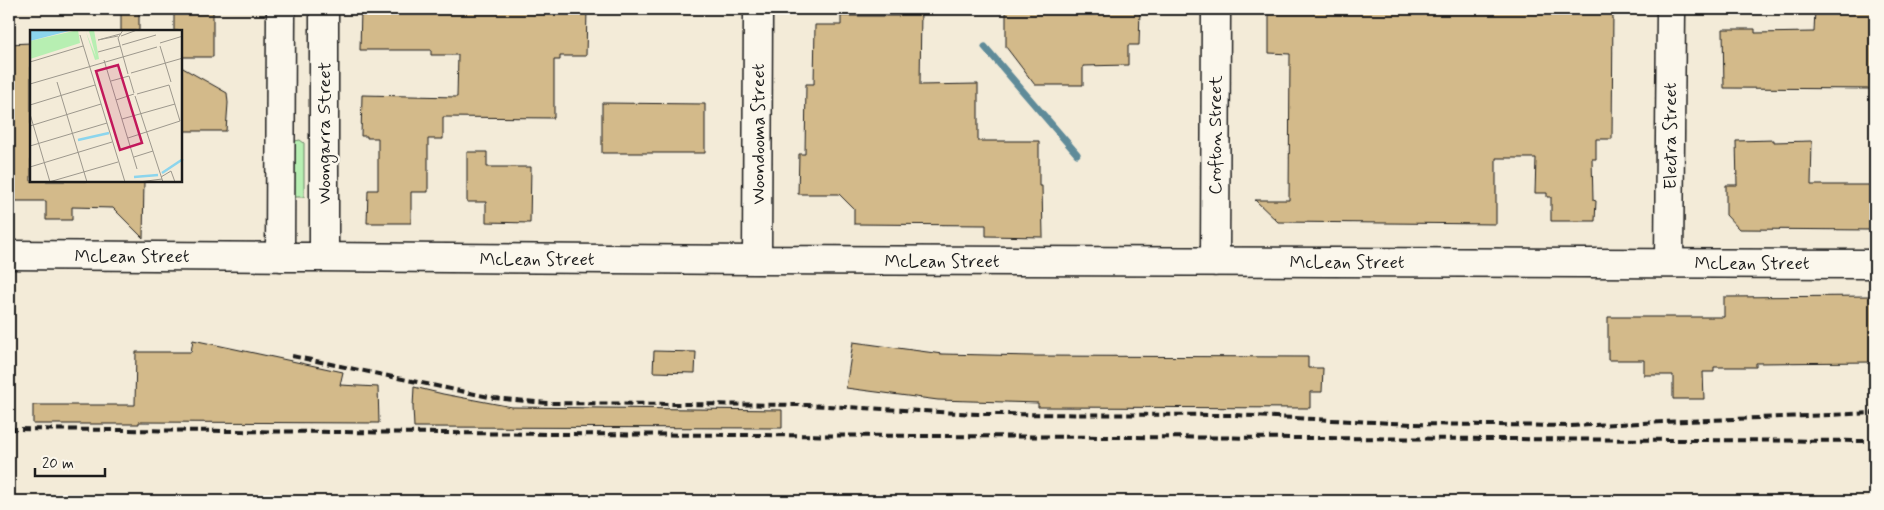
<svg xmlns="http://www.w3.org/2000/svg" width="1884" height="510" font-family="Mynerve,sans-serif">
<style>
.green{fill:#b7efb2;stroke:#6a8667}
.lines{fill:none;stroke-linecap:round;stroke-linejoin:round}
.stream{stroke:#5f8b99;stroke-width:7}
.building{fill:#d3ba8a;stroke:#1c1c1c}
.minor-casing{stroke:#1c1c1c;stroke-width:31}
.minor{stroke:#fbf7ec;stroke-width:28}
.rail{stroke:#1c1c1c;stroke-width:4;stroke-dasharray:8 4;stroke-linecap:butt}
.labels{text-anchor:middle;stroke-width:5;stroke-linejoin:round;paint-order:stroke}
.street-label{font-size:18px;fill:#1c1c1c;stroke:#fbf7ec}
.inset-river{fill:none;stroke:#8cd5ed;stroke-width:2.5}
.inset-road{fill:none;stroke:#9d988d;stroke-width:1}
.view{fill:#c2185b;fill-opacity:0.15;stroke:#c2185b;stroke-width:2.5}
.inset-edge{fill:none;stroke:#1c1c1c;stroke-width:2.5}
</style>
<rect width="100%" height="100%" fill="#f3ebd8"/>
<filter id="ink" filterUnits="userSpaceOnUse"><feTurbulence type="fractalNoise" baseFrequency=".02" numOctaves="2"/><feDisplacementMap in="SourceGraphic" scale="10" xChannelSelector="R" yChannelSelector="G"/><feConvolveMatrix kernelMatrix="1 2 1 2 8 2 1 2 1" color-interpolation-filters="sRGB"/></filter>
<g filter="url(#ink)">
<path class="green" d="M 300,140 L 304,143 L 304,197 L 292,197 L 293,143 L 295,141 Z"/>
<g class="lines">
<path class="stream" d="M 985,47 L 1077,154"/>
</g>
<path class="building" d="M 121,9 L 139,9 L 139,31 L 121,31 Z
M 174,9 L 213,9 L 213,57 L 181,57 L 181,31 L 174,31 Z
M 361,9 L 587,9 L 586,56 L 560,56 L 560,60 L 554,60 L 554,118 L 443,117 L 443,139 L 428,139 L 428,192 L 411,192 L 411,223 L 367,223 L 368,190 L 378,190 L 378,138 L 367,138 L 367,136 L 361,136 L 362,95 L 457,97 L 458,55 L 431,55 L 431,50 L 360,50 Z
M 900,9 L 921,9 L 920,85 L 978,84 L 978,141 L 1039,141 L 1039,186 L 1042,186 L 1043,237 L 986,236 L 986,225 L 854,224 L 854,209 L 839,194 L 798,194 L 799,154 L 805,154 L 806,84 L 814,84 L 815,25 L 841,25 L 841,16 L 899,16 Z
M 1006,9 L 1140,9 L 1139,45 L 1128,45 L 1128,65 L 1083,66 L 1083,85 L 1035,85 L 1006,47 Z
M 1269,9 L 1613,9 L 1612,139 L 1596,139 L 1596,159 L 1592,159 L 1593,200 L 1596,201 L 1595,221 L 1551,221 L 1551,197 L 1547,197 L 1547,193 L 1535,193 L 1536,158 L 1496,158 L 1496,224 L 1278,222 L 1255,200 L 1289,200 L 1290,54 L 1269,53 Z
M 1815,9 L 1875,9 L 1875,89 L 1724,88 L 1723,29 L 1755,29 L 1755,33 L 1814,32 Z
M 31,43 L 31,181 L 144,181 L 143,238 L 113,208 L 72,207 L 72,220 L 46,220 L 46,201 L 9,201 L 9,44 Z
M 181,67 L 227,93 L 228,103 L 226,131 L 181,131 Z
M 602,103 L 705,104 L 705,153 L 602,153 Z
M 1774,140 L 1774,142 L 1812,141 L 1811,185 L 1875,185 L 1875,230 L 1739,229 L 1726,215 L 1726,185 L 1737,185 L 1736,141 Z
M 467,152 L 487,152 L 487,167 L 531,167 L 530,223 L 486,222 L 486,202 L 467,202 Z
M 1875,296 L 1875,362 L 1756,363 L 1756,367 L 1714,367 L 1714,372 L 1703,372 L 1704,399 L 1673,399 L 1673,375 L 1644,375 L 1644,360 L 1608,360 L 1608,317 L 1724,317 L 1724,297 Z
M 193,340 L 343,372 L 340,385 L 378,387 L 379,423 L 139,422 L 139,424 L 33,424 L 33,405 L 135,405 L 136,352 L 191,352 Z
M 853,342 L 942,354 L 1033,356 L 1308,357 L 1308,368 L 1323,368 L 1322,392 L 1310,392 L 1310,408 L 1038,407 L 1038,403 L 938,400 L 846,388 Z
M 654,351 L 696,352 L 695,373 L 653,372 Z
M 414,387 L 443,394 L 512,407 L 782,410 L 782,428 L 414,427 L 413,407 Z"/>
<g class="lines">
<g class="minor-casing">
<path id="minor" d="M 324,9 L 324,257
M 9,255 L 757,260 L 1875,264
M 280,257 L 281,9
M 757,260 L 758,9
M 1215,262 L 1216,9
M 1669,263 L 1671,9"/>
</g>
<use href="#minor" class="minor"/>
<path class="rail" d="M 292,356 L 494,398 L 547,403 L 807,405 L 978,414 L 1234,415 L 1413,424 L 1570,426 L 1875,413
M 9,429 L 554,434 L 1875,441"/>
</g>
</g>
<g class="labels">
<g class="street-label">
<text transform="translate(324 133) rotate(-90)" y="6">Woongarra Street</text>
<text transform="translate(758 134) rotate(-90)" y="6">Woondooma Street</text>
<text transform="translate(1215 135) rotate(-90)" y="6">Crofton Street</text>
<text transform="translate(1670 136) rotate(-90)" y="6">Electra Street</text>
<text x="132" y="262">McLean Street</text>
<text x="537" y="265">McLean Street</text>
<text x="942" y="267">McLean Street</text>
<text x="1347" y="268">McLean Street</text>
<text x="1752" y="269">McLean Street</text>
</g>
</g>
<g transform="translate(30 30)">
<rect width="152" height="152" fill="#f3ebd8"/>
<path d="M 48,0 L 50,13 L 0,29 L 0,11 ZM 64,0 L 69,29 L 65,30 L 56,2 L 66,27 L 59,1 Z" fill="#b7efb2"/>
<path d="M 0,0 L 43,0 L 0,11 Z" fill="#8cd5ed"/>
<path class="inset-river" d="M 48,110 L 79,103M 132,143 L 153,129M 104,147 L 128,145"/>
<path class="inset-road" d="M 93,0 L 88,8 L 98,44M 50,5 L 95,152M 88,6 L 68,10 L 90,4M 91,6 L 107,0M 130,13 L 153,6M 92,15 L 126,5M 130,16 L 141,52M 68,22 L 90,16M 74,30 L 107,139M 0,32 L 53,16M 101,43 L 153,28M 99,46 L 104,63M 81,51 L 99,46M 27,52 L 57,152M 0,54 L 127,17M 139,55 L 150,91M 107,64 L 139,55M 105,66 L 133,152M 86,70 L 104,64M 0,75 L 65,55M 0,84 L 20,152M 92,89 L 145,74M 0,96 L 71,74M 98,108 L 150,91M 0,116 L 77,93M 104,127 L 123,121M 0,137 L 82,112M 131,147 L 141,141 L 145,152M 19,152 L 88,132M 109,152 L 132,149"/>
<path class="view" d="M 88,35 L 112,113 L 90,120 L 66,41 Z"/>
<rect width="152" height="152" class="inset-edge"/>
</g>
<rect width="1884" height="510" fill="none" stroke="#fbf7ec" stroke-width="30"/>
<rect x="15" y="15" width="1854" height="480" fill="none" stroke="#1c1c1c" stroke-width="2" filter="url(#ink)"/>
<path d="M35 468v8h70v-8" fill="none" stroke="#1c1c1c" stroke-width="2.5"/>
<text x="42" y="468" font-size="15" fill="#1c1c1c" stroke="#fbf7ec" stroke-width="4" paint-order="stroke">20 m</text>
</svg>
